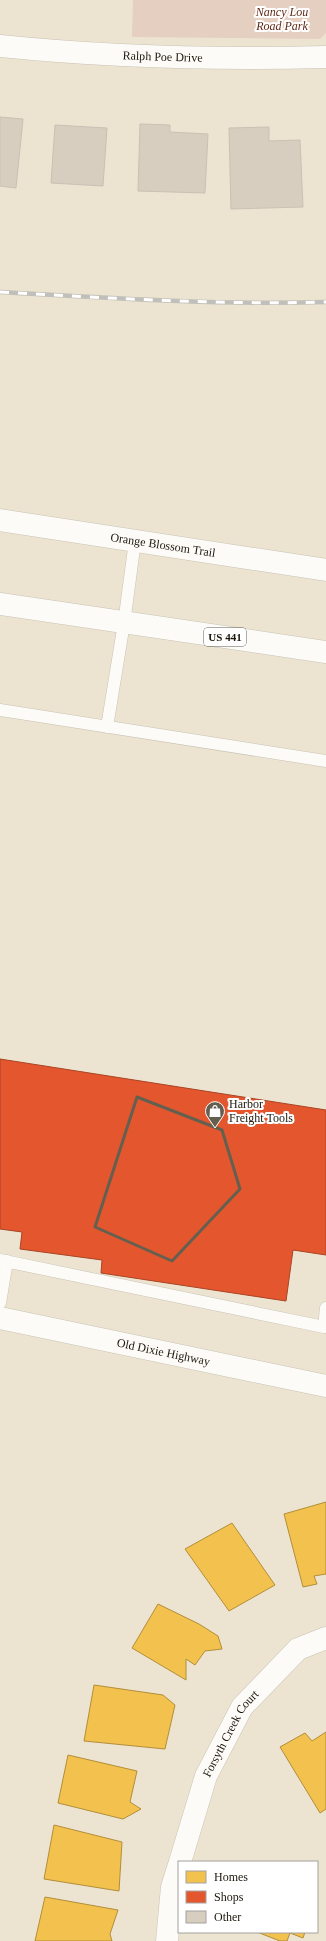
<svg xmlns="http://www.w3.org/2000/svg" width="326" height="1941" font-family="'Times New Roman',serif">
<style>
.green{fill:#e5cfc0}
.homes{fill:#f2c14e;stroke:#b28e3a}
.shops{fill:#e4572e;stroke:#a84424}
.building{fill:#d7cec0;stroke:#cac1b4}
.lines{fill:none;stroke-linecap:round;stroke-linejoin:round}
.service-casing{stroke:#c9c2b4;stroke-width:13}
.minor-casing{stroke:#c9c2b4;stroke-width:23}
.tertiary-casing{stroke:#c9c2b4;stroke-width:23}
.primary-casing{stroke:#c9c2b4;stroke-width:23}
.service{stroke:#fcfbf8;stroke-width:12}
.minor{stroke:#fcfbf8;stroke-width:22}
.tertiary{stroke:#fcfbf8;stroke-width:22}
.primary{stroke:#fcfbf8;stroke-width:22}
.rail-casing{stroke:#c1bfb9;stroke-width:4.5}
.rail{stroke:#fff;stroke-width:3;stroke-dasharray:9;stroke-linecap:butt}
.marked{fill:none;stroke:#655f50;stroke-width:3;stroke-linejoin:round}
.labels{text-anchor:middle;stroke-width:4;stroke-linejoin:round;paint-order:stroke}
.shield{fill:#fff;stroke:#605d54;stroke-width:1}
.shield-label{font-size:11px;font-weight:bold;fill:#1c170b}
.park-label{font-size:12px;font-style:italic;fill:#5f2814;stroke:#fff}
.street-label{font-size:12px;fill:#1c170b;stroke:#fff}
.poi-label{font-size:12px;fill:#1c170b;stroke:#fff;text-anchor:start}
</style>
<rect width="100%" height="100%" fill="#ece4d1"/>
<path class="green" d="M 133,0 L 326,0 L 326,33 L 320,39 L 132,37 Z"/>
<path class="homes" d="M 326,1502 L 326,1574 L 314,1576 L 317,1584 L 303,1587 L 284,1514 Z
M 232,1523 L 275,1585 L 229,1611 L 185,1549 Z
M 158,1604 L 199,1624 L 218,1636 L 222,1649 L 205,1651 L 195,1665 L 186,1659 L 186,1680 L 132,1648 Z
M 94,1685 L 163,1695 L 175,1705 L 165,1749 L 84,1741 Z
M 326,1732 L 326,1809 L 320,1813 L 280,1747 L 305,1733 L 312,1741 Z
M 68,1755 L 137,1771 L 130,1802 L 141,1809 L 123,1819 L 58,1803 Z
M 54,1825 L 122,1842 L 119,1891 L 44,1879 Z
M 45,1897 L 118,1910 L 110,1934 L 112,1941 L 35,1941 Z
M 257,1932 L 305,1932 L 303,1938 L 290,1933 L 287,1941 L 280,1941 Z"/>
<path class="shops" d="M 0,1059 L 326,1110 L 326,1255 L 293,1250 L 286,1301 L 101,1273 L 102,1260 L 20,1249 L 22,1232 L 0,1229 Z"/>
<path class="building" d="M 0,117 L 23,119 L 16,188 L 0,186 Z
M 140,124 L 170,125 L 170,132 L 208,134 L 205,193 L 138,191 Z
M 55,125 L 107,128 L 103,186 L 51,183 Z
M 269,127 L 269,141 L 300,140 L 303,207 L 231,209 L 229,128 Z"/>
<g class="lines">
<g class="service-casing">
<path id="service" d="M 0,710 L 326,761
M 107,727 L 124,623 L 135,541
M 0,1260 L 324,1327 L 326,1308
M 0,1303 L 7,1261"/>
</g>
<g class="minor-casing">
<g id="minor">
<path id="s1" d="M 0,46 C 108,57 217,60 326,57"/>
<path id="s2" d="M 180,1862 L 206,1776 L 242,1707 L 298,1649 L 326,1638"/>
<path d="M 167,1941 L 172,1887 L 179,1865"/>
</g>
</g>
<g class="tertiary-casing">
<g id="tertiary">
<path id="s3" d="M 0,1318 L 326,1386"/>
</g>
</g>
<g class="primary-casing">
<g id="primary">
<path id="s4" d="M 0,520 L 326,570"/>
<path d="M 0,604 L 326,652"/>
</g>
</g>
<use href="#service" class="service"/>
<use href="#minor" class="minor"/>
<use href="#tertiary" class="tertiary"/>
<use href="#primary" class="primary"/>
<g class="rail-casing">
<path id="rail" d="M 0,292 C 109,298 217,305 326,302"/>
</g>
<use href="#rail" class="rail"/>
</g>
<path class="marked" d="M 137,1097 L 222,1130 L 240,1189 L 172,1261 L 95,1227 Z"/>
<defs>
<g id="shop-pin" transform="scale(1)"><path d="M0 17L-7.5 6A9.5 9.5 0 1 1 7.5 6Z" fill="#655f50" stroke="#fff"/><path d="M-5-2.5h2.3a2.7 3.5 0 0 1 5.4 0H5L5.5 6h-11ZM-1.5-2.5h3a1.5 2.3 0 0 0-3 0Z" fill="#fff"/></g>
</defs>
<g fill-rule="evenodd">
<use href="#shop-pin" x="215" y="1111"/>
</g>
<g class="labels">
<rect class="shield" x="204" y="628" width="42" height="18" rx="3"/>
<g class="shield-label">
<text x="225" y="641">US 441</text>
</g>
<g class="park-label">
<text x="282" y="16">Nancy Lou<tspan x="282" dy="14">Road Park</tspan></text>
</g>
<g class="street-label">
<text dy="4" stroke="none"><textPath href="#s1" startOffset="163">Ralph Poe Drive</textPath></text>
<text dy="4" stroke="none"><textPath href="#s4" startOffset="165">Orange Blossom Trail</textPath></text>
<text dy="4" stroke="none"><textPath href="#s3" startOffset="167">Old Dixie Highway</textPath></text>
<text dy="4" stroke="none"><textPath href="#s2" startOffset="139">Forsyth Creek Court</textPath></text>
</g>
<g class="poi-label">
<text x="229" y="1108">Harbor<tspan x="229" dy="14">Freight Tools</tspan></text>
</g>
</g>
<rect x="178" y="1861" width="140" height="72" fill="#ffffff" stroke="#a4a29d"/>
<rect x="186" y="1871" width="20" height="12" fill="#f2c14e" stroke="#a4a29d"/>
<text x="214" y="1881" font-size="12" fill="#1c170b">Homes</text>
<rect x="186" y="1891" width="20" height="12" fill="#e4572e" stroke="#a4a29d"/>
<text x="214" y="1901" font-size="12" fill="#1c170b">Shops</text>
<rect x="186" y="1911" width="20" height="12" fill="#d7cec0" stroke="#a4a29d"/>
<text x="214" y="1921" font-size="12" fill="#1c170b">Other</text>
</svg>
